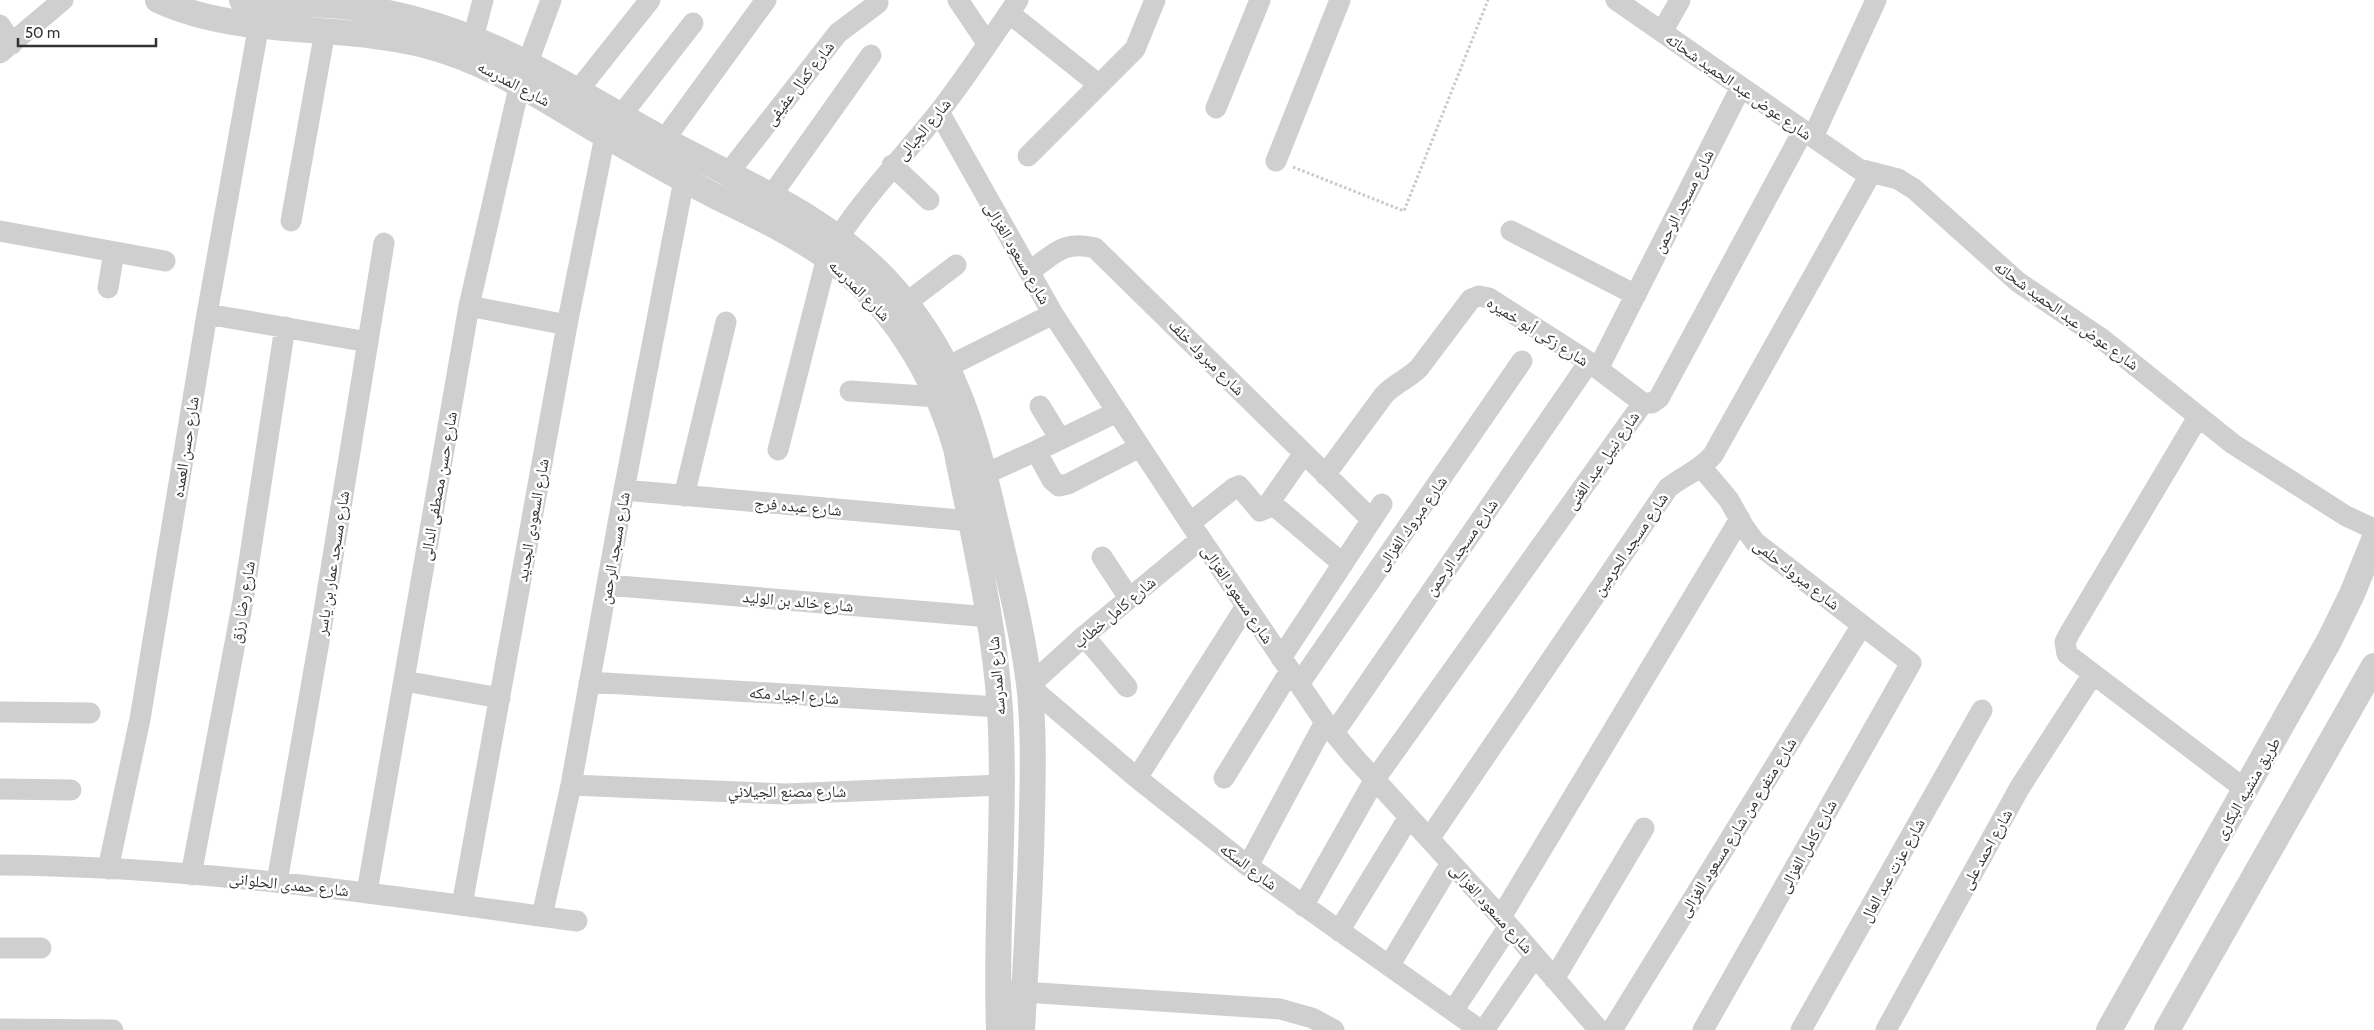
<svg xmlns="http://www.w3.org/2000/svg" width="2374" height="1030" font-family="Cabin,'Noto Naskh Arabic',sans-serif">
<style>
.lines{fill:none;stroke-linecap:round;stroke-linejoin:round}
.path{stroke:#c9c9c9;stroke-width:3;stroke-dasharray:2.5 2.5;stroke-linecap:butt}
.minor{stroke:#cfcfcf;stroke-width:21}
.tertiary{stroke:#cfcfcf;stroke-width:26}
.labels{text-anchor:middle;stroke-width:5;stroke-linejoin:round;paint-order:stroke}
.street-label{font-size:16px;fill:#323232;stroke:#fff}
</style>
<rect width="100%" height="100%" fill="#fff"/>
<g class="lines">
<path class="path" d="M 1293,167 L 1404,211 L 1488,0"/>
<path class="minor" d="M 958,0 L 987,43
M 1616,0 L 1859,169 L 1898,179 L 1914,189 L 2018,282 L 2102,339 L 2233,444 L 2346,516 L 2374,529
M 1009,13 L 1098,84
M 0,25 L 12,44
M 1662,32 L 1680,0
M 473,38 L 483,0
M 0,53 L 63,0
M 528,62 L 551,0
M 568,103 L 650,0
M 1216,108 L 1260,0
M 939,112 L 1053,314 L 1190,523 L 1325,722 L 1354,757 L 1509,926 L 1599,1030
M 1813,137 L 1876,0
M 664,140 L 766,0
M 1028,156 L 1135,49 L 1155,0
M 1276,161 L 1340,0
M 892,165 L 929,200
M 729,172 L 838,33 L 878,3
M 771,196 L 871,55
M 291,221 L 325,31
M 0,231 L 165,261
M 1511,231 L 1636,295
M 1029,272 C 1054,254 1063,240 1095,248 L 1372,520
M 108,288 L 114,252
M 906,303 L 956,265
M 469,306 L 567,325
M 207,314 L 368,342
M 947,367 L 1053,314
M 1598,369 L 1741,87
M 850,391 L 938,397
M 1643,403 L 1652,403 L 1659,398 L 1803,131
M 1040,406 L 1060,439
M 2198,417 L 2069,634 L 2065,642 L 2067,654 L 2246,790
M 778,450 L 827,257 C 857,203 901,160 939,112 C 967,76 992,37 1018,0
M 1036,451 L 1052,480 L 1059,486 L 1068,484 L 1140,447
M 1702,468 L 1729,500 L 1744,527 L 1755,542 L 1911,663 L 1703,1030
M 985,474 L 1036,451 L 1117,412
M 1325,475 L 1384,395 C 1394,384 1408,379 1419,368 L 1471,299 L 1479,296 L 1489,298 L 1589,362 L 1643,403
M 624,490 L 971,521
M 684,496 L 726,322
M 1270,502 L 1343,564
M 1190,523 L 1234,488 L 1239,486 L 1260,511 L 1265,509 L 1304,453
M 1201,539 L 1084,636 L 1029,686 L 1137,778 L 1248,866 L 1480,1030
M 1102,557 L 1129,598
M 607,585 L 990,617
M 1084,636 L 1127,687
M 1281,658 L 1382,504
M 404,681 L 500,698
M 589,682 L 999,707
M 1299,684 L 1522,361
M 0,712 L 90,713
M 1334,733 L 1589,362
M 1137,778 L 1246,606
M 1224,778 L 1290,671
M 571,785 L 785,794 L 1002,785
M 0,789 L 71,790
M 1429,839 L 1668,488 C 1684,475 1698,472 1713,455 L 1871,173
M 0,865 C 193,866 386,895 577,921
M 1248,866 L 1325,722
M 108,869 L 140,719 L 207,314 L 259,24
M 191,875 L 243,601 L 285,327
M 277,882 L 321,630 L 384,243
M 367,892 L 469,306 L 520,83
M 462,905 L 567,325 L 605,136 L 693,23
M 1303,906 L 1375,779 L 1643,403
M 542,916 L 571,785 L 624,490 L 684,180
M 1501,917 L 1740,519
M 1339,931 L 1409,817
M 0,948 L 41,948
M 1389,966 L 1451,863
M 1554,979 L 1644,828
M 1008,991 L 1280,1009 L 1312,1018 L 1334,1030
M 1453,1011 L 1509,926
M 0,1029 L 113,1030
M 1484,1030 L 1535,956
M 1612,1030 L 1862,625
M 1801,1030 L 1982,710
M 1886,1030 L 2020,787 L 2093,674"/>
<path class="tertiary" d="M 158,0 C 239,38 338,23 424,45 C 496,63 554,107 617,142 C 650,161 682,179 715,196 C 752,214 791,232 825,256 C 891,301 934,373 956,448 C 973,535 994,620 1000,709 C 1006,816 995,923 999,1030
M 242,0 C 265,4 287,2 310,4 C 345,5 380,10 414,19 C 507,43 581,95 664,140 C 740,181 824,215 885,279 C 952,350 973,424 994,515 C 1007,571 1022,627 1029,684 C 1034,727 1033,770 1032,812 C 1031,885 1026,957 1022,1030
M 2109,1030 L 2329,641 L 2352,594 L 2374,540
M 2167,1030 L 2374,666"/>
</g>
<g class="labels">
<g class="street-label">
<text transform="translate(514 83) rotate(28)" y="6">شارع المدرسه</text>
<text transform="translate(799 83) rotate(-52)" y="6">شارع كمال عفيفى</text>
<text transform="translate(1739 86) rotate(35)" y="6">شارع عوض عبد الحميد شحاته</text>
<text transform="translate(923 129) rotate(-50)" y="6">شارع الجبالى</text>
<text transform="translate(1683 201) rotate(-63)" y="6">شارع مسجد الرحمن</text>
<text transform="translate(1018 253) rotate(60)" y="6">شارع مسعود الغزالى</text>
<text transform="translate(860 290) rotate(45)" y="6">شارع المدرسه</text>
<text transform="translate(2067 315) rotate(36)" y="6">شارع عوض عبد الحميد شحاته</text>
<text transform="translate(1538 331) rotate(32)" y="6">شارع زكى أبو خميره</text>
<text transform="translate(1207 357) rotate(45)" y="6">شارع مبروك خلف</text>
<text transform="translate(185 447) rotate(-81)" y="6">شارع حسن العمده</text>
<text transform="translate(1602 460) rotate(-55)" y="6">شارع نبيل عبد الغنى</text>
<text transform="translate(438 486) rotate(-80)" y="6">شارع حسن مصطفى الدالى</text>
<text transform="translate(798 506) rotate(5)" y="6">شارع عبده فرج</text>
<text transform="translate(532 520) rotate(-80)" y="6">شارع السعودى الجديد</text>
<text transform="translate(1411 523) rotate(-55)" y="6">شارع مبروك الغزالى</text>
<text transform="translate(1630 544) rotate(-56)" y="6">شارع مسجد الحرمين</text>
<text transform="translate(1461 547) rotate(-55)" y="6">شارع مسجد الرحمن</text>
<text transform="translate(614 548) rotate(-80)" y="6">شارع مسجد الرحمن</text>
<text transform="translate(332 563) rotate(-81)" y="6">شارع مسجد عمار بن ياسر</text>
<text transform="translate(1797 574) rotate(38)" y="6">شارع مبروك حلمى</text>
<text transform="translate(1238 594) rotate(56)" y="6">شارع مسعود الغزالى</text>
<text transform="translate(798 601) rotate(5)" y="6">شارع خالد بن الوليد</text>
<text transform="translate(242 602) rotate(-80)" y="6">شارع رضا رزق</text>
<text transform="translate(1114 612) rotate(-40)" y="6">شارع كامل خطاب</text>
<text transform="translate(996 676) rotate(-95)" y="6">شارع المدرسه</text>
<text transform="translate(794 695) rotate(4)" y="6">شارع اجياد مكه</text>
<text transform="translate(2247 788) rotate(-60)" y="6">طريق منشيه البكارى</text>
<text x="787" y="797">شارع مصنع الجيلاني</text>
<text transform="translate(1737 827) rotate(-58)" y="6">شارع متفرع من شارع مسعود الغزالى</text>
<text transform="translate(1807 846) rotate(-61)" y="6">شارع كامل الغزالى</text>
<text transform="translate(1986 849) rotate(-61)" y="6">شارع احمد على</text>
<text transform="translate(1249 866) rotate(37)" y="6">شارع السكه</text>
<text transform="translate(1892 870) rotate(-61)" y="6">شارع عزت عبد العال</text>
<text transform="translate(289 884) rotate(6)" y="6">شارع حمدى الحلوانى</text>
<text transform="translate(1492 908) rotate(48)" y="6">شارع مسعود الغزالى</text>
</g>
</g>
<path d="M18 38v8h138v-8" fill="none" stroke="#323232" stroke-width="2.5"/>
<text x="25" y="38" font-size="15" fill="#323232" stroke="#ffffff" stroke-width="4" paint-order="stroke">50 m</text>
</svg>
